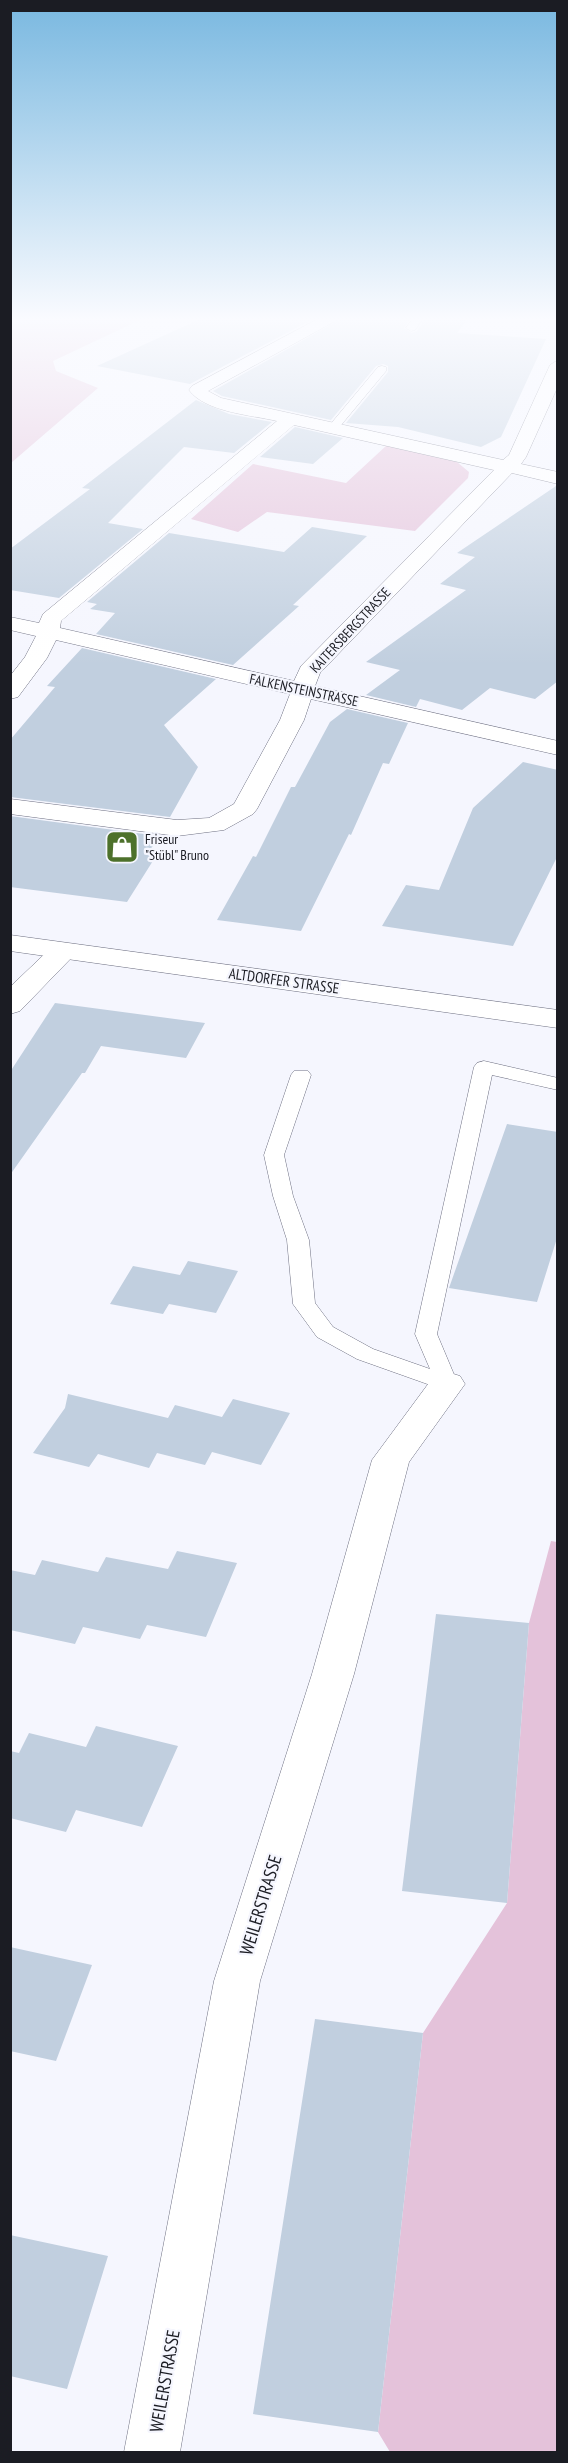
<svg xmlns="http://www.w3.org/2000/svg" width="568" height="2463" font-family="'PT Sans Narrow',sans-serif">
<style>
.green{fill:#e4c2da}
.building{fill:#c1cfdf}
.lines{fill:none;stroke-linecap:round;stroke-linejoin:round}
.lane-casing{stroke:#6e7082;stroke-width:1}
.street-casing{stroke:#6e7082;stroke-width:1}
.secondary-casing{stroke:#6e7082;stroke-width:1}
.lane{fill:#fff;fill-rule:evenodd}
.street{fill:#fff;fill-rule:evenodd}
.secondary{fill:#fff;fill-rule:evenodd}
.labels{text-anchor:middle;stroke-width:4.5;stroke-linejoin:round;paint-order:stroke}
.far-street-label{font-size:14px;fill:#1b1c23;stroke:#f5f6fe}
.far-poi-label{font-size:14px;fill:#1b1c23;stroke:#f5f6fe;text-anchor:start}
.street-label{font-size:15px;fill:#1b1c23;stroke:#f5f6fe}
.near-street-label{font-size:18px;fill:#1b1c23;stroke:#f5f6fe}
</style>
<rect width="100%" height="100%" fill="#f5f6fe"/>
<path class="green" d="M 11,320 L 140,320 L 53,361 L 56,371 L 98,388 L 11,463 Z
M 387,445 L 457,462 L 469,472 L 468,478 L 415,531 L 267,512 L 238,532 L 191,519 L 253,464 L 346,483 Z
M 551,1541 L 557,1542 L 557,2452 L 390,2452 L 378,2432 L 423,2033 L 507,1903 L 529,1623 Z"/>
<path class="building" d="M 198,320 L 311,320 L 190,384 L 97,366 Z
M 339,320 L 409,320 L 404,328 L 412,333 L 417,331 L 424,320 L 467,320 L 457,333 L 546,339 L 501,437 L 481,447 L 398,427 L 346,423 L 388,372 L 388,366 L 383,364 L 376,366 L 331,420 L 222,396 L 213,391 Z
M 196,400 L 229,414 L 272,422 L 234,453 L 184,447 L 108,523 L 143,529 L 59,598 L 10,590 L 10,549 L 90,489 L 82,488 Z
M 295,427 L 343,438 L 313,464 L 260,457 Z
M 556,486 L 558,681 L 535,699 L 490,688 L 462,710 L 420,699 L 416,707 L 366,695 L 400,670 L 366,662 L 466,590 L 440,584 L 475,557 L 457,553 Z
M 312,527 L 367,536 L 293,605 L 299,606 L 233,665 L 96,634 L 115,613 L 90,609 L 97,604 L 87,602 L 169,533 L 284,552 Z
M 82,648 L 216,679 L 164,725 L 198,767 L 170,817 L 10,797 L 10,740 L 55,687 L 47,686 Z
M 347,709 L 408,723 L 389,764 L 383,763 L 351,835 L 349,834 L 301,931 L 217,920 L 253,856 L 256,857 L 291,787 L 295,787 L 330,722 Z
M 523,762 L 558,770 L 558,855 L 513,946 L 382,926 L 406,885 L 439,890 L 473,808 Z
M 10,816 L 159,836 L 147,855 L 156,856 L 127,902 L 10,887 Z
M 55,1003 L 205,1023 L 186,1058 L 101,1046 L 85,1073 L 82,1073 L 10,1175 L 10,1072 Z
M 507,1124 L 558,1132 L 558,1235 L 537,1302 L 449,1288 Z
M 188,1261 L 238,1271 L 216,1313 L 169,1304 L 163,1314 L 110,1304 L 133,1266 L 180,1275 Z
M 68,1394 L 168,1418 L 175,1405 L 222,1417 L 233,1399 L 290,1413 L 261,1465 L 212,1452 L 205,1465 L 157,1453 L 149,1468 L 98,1454 L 89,1467 L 33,1453 L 65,1408 Z
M 177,1551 L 237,1563 L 206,1637 L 147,1625 L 140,1639 L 83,1627 L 75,1644 L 10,1630 L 10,1570 L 35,1575 L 42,1560 L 98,1572 L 106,1557 L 168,1569 Z
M 436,1614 L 529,1623 L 507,1903 L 402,1891 Z
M 96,1726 L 178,1746 L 142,1827 L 76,1810 L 66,1832 L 10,1818 L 10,1751 L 19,1753 L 29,1733 L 86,1747 Z
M 10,1947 L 92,1965 L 56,2061 L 10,2051 Z
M 315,2019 L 423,2033 L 378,2432 L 253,2414 Z
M 10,2235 L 108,2256 L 67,2389 L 10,2376 Z"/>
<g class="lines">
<g class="lane-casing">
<path id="lane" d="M 412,320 L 422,320 L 415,330 L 411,331 L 406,328 Z
M 382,366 L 386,367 L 386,371 L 337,430 L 329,430 L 329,426 L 378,367 Z
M 484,1061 L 558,1078 L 558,1090 L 492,1075 L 437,1334 L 458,1384 L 455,1389 L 447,1391 L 357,1359 L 317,1337 L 293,1304 L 287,1240 L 273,1196 L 264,1155 L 291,1075 L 294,1071 L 308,1071 L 311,1075 L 284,1155 L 293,1196 L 309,1240 L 315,1303 L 333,1327 L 373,1349 L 430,1369 L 415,1334 L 474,1067 L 477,1063 Z"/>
</g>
<g class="street-casing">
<path id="street" d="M 316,320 L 337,320 L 208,391 L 221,398 L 503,460 L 509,455 L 550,365 L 558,360 L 558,386 L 526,457 L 521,464 L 558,472 L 558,484 L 512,473 L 320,673 L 315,686 L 558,741 L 558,755 L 311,699 L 304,720 L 257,809 L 253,814 L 224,830 L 177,836 L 10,814 L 10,799 L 177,820 L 209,818 L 234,804 L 280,720 L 290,694 L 56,640 L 47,658 L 18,697 L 10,699 L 10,676 L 25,657 L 36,636 L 10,630 L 10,617 L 39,623 L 43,614 L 277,421 C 251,415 205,412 189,390 L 192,386 ZM 294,425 L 494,470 L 301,666 L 294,681 L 60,628 L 61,621 Z
M 64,943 L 74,945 L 78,951 L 20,1011 L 10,1014 L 10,987 L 54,945 Z
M 447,1372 L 460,1376 L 465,1384 L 409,1462 L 354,1674 L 260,1981 L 180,2452 L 124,2452 L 214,1981 L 312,1674 L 372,1460 L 434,1376 Z"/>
</g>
<g class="secondary-casing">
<path id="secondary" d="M 10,935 L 558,1010 L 558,1028 L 10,951 Z"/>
</g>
<use href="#lane" class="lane"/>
<use href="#street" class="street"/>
<use href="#secondary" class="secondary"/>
</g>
<linearGradient id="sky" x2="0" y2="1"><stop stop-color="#79b8e0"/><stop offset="0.48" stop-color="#fafbff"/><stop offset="1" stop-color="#fafbff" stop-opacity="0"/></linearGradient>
<rect width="568" height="665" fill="url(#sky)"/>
<defs>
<g id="shop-square" transform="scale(1.725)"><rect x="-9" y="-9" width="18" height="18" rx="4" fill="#4d712b" stroke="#f5f6fe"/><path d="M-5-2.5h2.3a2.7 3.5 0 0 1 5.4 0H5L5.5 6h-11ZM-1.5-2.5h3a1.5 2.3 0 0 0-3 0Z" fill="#fff"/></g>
</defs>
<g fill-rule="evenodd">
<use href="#shop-square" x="122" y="847"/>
</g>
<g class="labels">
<g class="far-street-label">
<text transform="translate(350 630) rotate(-47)" y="5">KAITERSBERGSTRASSE</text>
<text transform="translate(304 690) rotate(12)" y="5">FALKENSTEINSTRASSE</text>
</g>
<g class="far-poi-label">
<text x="145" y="844">Friseur<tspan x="145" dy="16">"Stübl" Bruno</tspan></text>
</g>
<g class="street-label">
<text transform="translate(284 981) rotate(8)" y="5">ALTDORFER STRASSE</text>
</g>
<g class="near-street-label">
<text transform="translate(261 1905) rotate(-73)" y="6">WEILERSTRASSE</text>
<text transform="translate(165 2381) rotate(-80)" y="6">WEILERSTRASSE</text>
</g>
</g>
<rect width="568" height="2463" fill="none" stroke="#1b1c23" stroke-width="24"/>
</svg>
